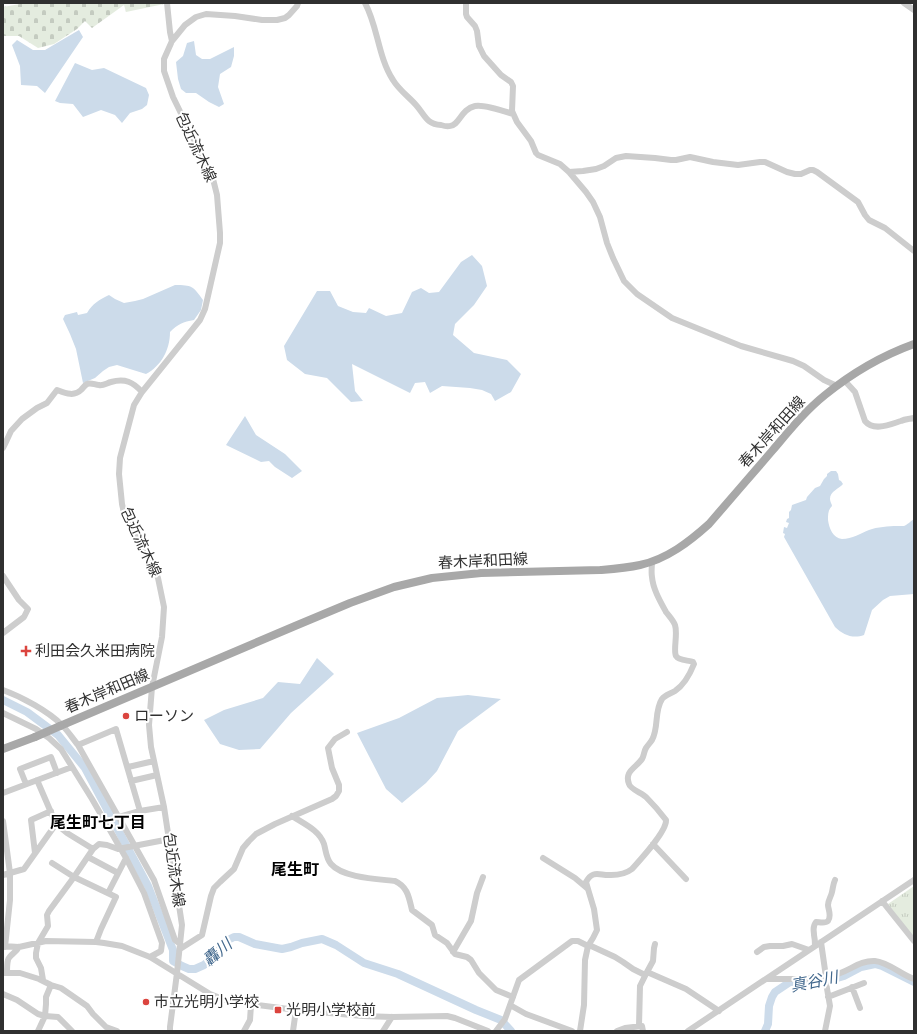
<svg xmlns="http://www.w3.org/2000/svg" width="917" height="1034" font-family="Signika,'Noto Sans JP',sans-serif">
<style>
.grass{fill:url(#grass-tufts)}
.cemetery{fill:url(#cemetery-stones)}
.water{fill:#ccdbea}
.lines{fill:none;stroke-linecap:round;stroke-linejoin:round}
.river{stroke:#ccdbea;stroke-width:8}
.minor{stroke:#cdcdcd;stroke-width:6}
.major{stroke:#a8a8a8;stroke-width:8}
.major-bridge{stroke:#a8a8a8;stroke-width:8}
.poi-dot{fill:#db443e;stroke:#fff;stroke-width:1.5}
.labels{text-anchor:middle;stroke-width:4;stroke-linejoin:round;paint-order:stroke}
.street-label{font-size:15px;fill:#303030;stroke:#fff}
.poi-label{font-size:15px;fill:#303030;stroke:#fff;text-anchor:start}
.neighbourhood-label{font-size:16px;font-weight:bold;fill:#000;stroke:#fff}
.water-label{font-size:16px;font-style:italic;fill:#42688d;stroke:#fff}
</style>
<defs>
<pattern id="grass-tufts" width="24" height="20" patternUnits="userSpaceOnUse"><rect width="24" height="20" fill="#e4ecdf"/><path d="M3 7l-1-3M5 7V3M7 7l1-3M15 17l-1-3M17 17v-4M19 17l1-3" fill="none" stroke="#c4cbc0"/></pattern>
<pattern id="cemetery-stones" width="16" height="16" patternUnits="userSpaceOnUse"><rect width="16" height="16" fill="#e4ecdf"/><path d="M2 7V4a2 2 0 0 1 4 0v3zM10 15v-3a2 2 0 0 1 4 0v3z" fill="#c4cbc0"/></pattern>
</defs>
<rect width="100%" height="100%" fill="#fff"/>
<path class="grass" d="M 914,886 L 914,938 L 888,907 L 888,904 Z"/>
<path class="cemetery" d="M 20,3 L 164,3 L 164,4 L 126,12 L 124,5 L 92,28 L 85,21 L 77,29 L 54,44 L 38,48 L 19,36 L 3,36 L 3,7 L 20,4 Z"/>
<path class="water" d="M 79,30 L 83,37 L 45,93 L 37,86 L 21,85 L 20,66 L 12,45 L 17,40 L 33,50 L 45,50 Z
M 194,41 L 196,55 L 202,59 L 210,59 L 234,47 L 234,56 L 231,67 L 220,74 L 218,87 L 224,104 L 219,107 L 209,102 L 196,93 L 186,93 L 181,89 L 178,79 L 176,62 L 183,56 L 187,43 Z
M 75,63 L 92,70 L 104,68 L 146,88 L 149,95 L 147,105 L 142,109 L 130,113 L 122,123 L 115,115 L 101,110 L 83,117 L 73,104 L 60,103 L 55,101 Z
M 472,255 L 482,266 L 487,286 L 474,305 L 455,324 L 453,335 L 474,353 L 507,360 L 521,374 L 511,392 L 495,401 L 491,394 L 482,390 L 470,388 L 442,386 L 430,393 L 425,382 L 415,383 L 410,393 L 352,364 L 355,391 L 363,401 L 351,402 L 327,378 L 305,374 L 287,360 L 284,346 L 317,291 L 330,291 L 338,306 L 353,312 L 366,313 L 369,308 L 386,316 L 402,313 L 412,292 L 421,288 L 429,293 L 439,292 L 461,262 Z
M 175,285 C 192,285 193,286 203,300 L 201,310 L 194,320 C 183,322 178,324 170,332 C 170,350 161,366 146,374 L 117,365 L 109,367 L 103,371 L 95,378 L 83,383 L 76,349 L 70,334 L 63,319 L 65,315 L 77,312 L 78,315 L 87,313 C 93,303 99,300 109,295 L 115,299 L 124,303 L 135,301 L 143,299 Z
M 245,416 L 256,435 L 285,454 L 302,471 L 292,478 L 275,467 L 269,461 L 261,462 L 226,445 Z
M 831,471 L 836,471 L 838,474 L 839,480 L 841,481 L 843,484 C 839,489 830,491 830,499 C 830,502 832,504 832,506 C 828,510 828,514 828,520 C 829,528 833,538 842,539 C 852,539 861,533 869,530 C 877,527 889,526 897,526 C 899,526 902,526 904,526 C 907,525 911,521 914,519 L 914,594 L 890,596 L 883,600 L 872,610 L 864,635 C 853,639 843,635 835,627 L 784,537 L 785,534 L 783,533 L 784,527 L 787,528 L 789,523 L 786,522 L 787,519 L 789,518 L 789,512 L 791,510 L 792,505 L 806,500 L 807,497 L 815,488 L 820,486 L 824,479 L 827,476 L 827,474 Z
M 317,658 L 334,674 L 291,713 L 260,749 L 239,750 L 220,744 L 204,720 L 224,710 L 263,698 L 278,682 L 300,684 Z
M 468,695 L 501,699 L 458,731 L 437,771 L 426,783 L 402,803 L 386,789 L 357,733 L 399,718 L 437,698 Z"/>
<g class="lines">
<path class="river" d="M 3,700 L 27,712 L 58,735 L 85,768 L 148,886 L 173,950 L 173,961 L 182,966 L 189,969 L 195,969 L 204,965 L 213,957 L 228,940 L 234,937 L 239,937 L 255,944 L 282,949 L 291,947 L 302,943 L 322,939 L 336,945 L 364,963 L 398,974 L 476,1010 L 501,1020 L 511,1031
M 765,1031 L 768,1024 L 769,1006 L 772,997 L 775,992 L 790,982 L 834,979 L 844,976 L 861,967 L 875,964 L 882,966 L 914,982"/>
<path class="minor" d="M 167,3 L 170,32 L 172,41
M 365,3 C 378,27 378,57 393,80 C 399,90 409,97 416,105 C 425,115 426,124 441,125 C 444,126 447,127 450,126 C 459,126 461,109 475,106 C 483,104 504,111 513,114
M 466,3 L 466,14 L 467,17 L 475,26 L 477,31 L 479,46 L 484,56 L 501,75 L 511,82 L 513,86 L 512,111 L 517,122 L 531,141 L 536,153 L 538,155 L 560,164 L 569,172 L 586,192 L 593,202 L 600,217 L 607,243 L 613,258 L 624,281 L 637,294 L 672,318 L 741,346 L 793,361 L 804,366 L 824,380 L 837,386
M 904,3 L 914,10
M 569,172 L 583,171 L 596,169 L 604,166 L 616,158 L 626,156 L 655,158 L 671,160 L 676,160 L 690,157 L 713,162 L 738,165 L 760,162 L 765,162 L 787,172 L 795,174 L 801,174 L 810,170 L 813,170 L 817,172 L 858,202 L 865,215 L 869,220 L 885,228 L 914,251
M 844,380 L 855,392 L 865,421 C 874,432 891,424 901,421 C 905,419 910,419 914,418
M 3,448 L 5,444 L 11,431 L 22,419 L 37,408 L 47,403 L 57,390 C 65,393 74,397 81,390 C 83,388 85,385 87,384 C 91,382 95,385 99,385 C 103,386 107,383 111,382 C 125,378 133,382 142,392
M 3,576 L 19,600 L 28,609 L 24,617 L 3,633
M 3,690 C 22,697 48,711 62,725 C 68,731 73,739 78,745 L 154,880 L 175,940 L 180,944
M 3,713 L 36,729 L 49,738 L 61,749 L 92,799 L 126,858 L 144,893 L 162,943 L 161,951 L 150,957
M 78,745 L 116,729 L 140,811
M 128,767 L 154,761
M 37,780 L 56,824 L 67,833 L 93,849
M 131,781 L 157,775
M 26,784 L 20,769 L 51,757 L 57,773
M 3,793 L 72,767
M 292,816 C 304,824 319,830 324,844 C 326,851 326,858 331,864 C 343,878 378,879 395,881 C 408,887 409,898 412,910 L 432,925 L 435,935 L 447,943 L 455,954 L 467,957 L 471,960 L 479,973 L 496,990 L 513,997
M 119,817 L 140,811 L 164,807
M 3,821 L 10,873 L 10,900 L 5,947
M 653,844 L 686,879
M 35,853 L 31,820 L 51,811
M 88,857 L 118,873
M 543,858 L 575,878 L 588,889 L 594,909 L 597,930 L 593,938 L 588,946 L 585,960 L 584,1005 L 580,1031
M 52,863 L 74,877 L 116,897 L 101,929 L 96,942
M 3,875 L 24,869 L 56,824
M 588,889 L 586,882 C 593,869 600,876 611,875 C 618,875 627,873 632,869 C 640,860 667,831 666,820 C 660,812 653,804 646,797 C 642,793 630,789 629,784 C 624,771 636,768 642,759 C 644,756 644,751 646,748 C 648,745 650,743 652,740 C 659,728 654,711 662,699 C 665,695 670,694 675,691 C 684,685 690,674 694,664 L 693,662 C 689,660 679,661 676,656 C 673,650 678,634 675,625 C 673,620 669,616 666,612 C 660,601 653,589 652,577 C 651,572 652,567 652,561
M 108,893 L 126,858
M 882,901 L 914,941
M 821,942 L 826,977
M 589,945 L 615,957 L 623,962 L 633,969 L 645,975
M 3,946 L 19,947 L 46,941 L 96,942 L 104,943 L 122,946 L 150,957 L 210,994 L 228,1001 L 296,1010 L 363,1016 L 392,1017 L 447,1016 L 455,1018 L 488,1031
M 815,946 C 815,943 815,939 814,935 C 814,930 812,927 816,922 C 819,922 825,924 828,921 C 832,916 828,909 828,905 C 828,900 831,897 832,892 C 833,888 833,884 835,880
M 180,949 L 202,935 L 211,896 L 214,888 L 220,882 L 234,869 L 243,848 L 249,841 L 256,834 L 275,824 L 332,799 L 336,796 L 339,791 L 339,785 L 332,768 L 328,748 L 335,739 L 347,732
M 453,952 L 471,921 L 477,893 L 483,877
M 757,952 L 764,947 L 770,946 L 783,946 L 792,944 L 809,950
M 647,972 L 686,989 L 719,1011
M 3,973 L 20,973 L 39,979 L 51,985 L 61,988 L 87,1006 L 93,1014 L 106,1027 L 117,1031
M 7,973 C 7,969 7,964 8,960 C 9,955 16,953 19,947
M 825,977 L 830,1006 L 825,1031
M 766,979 C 788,979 813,980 834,975 C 848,972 860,960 875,961 C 888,962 902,975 914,979
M 43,980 L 41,968 L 36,958 L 36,953 L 38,943 L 48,926 L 47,915 L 49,911 L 74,877 L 93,849 L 99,844 L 107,845 L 118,849 L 170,839
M 852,987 L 860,1008
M 3,994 L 17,1000 L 38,1014 L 45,1016 L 58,1017 L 72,1031
M 828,997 L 864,983
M 510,1005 L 526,1014 L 572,1031
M 639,1026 L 640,986 L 647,972 L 653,961 L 654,948 L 655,944
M 38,1031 L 45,1016 L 46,1004 L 46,997 L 51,985
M 170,1031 L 170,1027 L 177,973 L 182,925 L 164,807 L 151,747 L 149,725 L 152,687 L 162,637 L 164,607 L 158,578 L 148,555 L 124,513 L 122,504 L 119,474 L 120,458 L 134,405 L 142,392 L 200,320 L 205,309 L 220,243 L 220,233 L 217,195 L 213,179 L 173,97 L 164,71 L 164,59 L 172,41 L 185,25 L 196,17 L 206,14 L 235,16 L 262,20 L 277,20 L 285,18 L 289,15 L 297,6 L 298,3
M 244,1031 L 250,1020 L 251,1005
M 293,1031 L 296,1010
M 383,1031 L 392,1017
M 496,1031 L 505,1019 L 519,980 L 572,941 L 578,941 L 588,946
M 617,1031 L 625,1028 L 642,1026 L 643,1031
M 688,1031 L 914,880"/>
<path class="major" d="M 60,726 L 295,626 L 350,603 L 394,587 L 432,578 L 481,573 L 600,570 C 613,569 627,568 640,565 C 667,559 689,542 709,524 C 730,500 751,475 772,451 C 789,431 805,411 825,395 C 852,373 881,356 914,344
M 3,749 L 35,737"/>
<path class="major-bridge" d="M 35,737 L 60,726"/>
</g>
<g class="poi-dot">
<path d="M24 645h4v4h4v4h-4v4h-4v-4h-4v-4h4z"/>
<circle cx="126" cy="716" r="4"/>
<circle cx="146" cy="1002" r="4"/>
<rect x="274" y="1006" width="8" height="8" rx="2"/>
</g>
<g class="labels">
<g class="street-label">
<text transform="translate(196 147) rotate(65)" y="5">包近流木線</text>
<text transform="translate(772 432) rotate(-48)" y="5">春木岸和田線</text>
<text transform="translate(141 542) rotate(65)" y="5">包近流木線</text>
<text transform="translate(483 561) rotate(-3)" y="5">春木岸和田線</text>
<text transform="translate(107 691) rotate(-23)" y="5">春木岸和田線</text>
<text transform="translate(174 870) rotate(82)" y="5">包近流木線</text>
</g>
<g class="poi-label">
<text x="35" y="656">利田会久米田病院</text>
<text x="134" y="721">ローソン</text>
<text x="154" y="1007">市立光明小学校</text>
<text x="286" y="1015">光明小学校前</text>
</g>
<g class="neighbourhood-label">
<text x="98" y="828">尾生町七丁目</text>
<text x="295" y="875">尾生町</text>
</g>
<g class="water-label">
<text transform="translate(217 952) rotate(-40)" y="6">轟川</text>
<text transform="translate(814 981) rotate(-11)" y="6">真谷川</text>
</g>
</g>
<rect width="917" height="1034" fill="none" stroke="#303030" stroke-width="8"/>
</svg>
